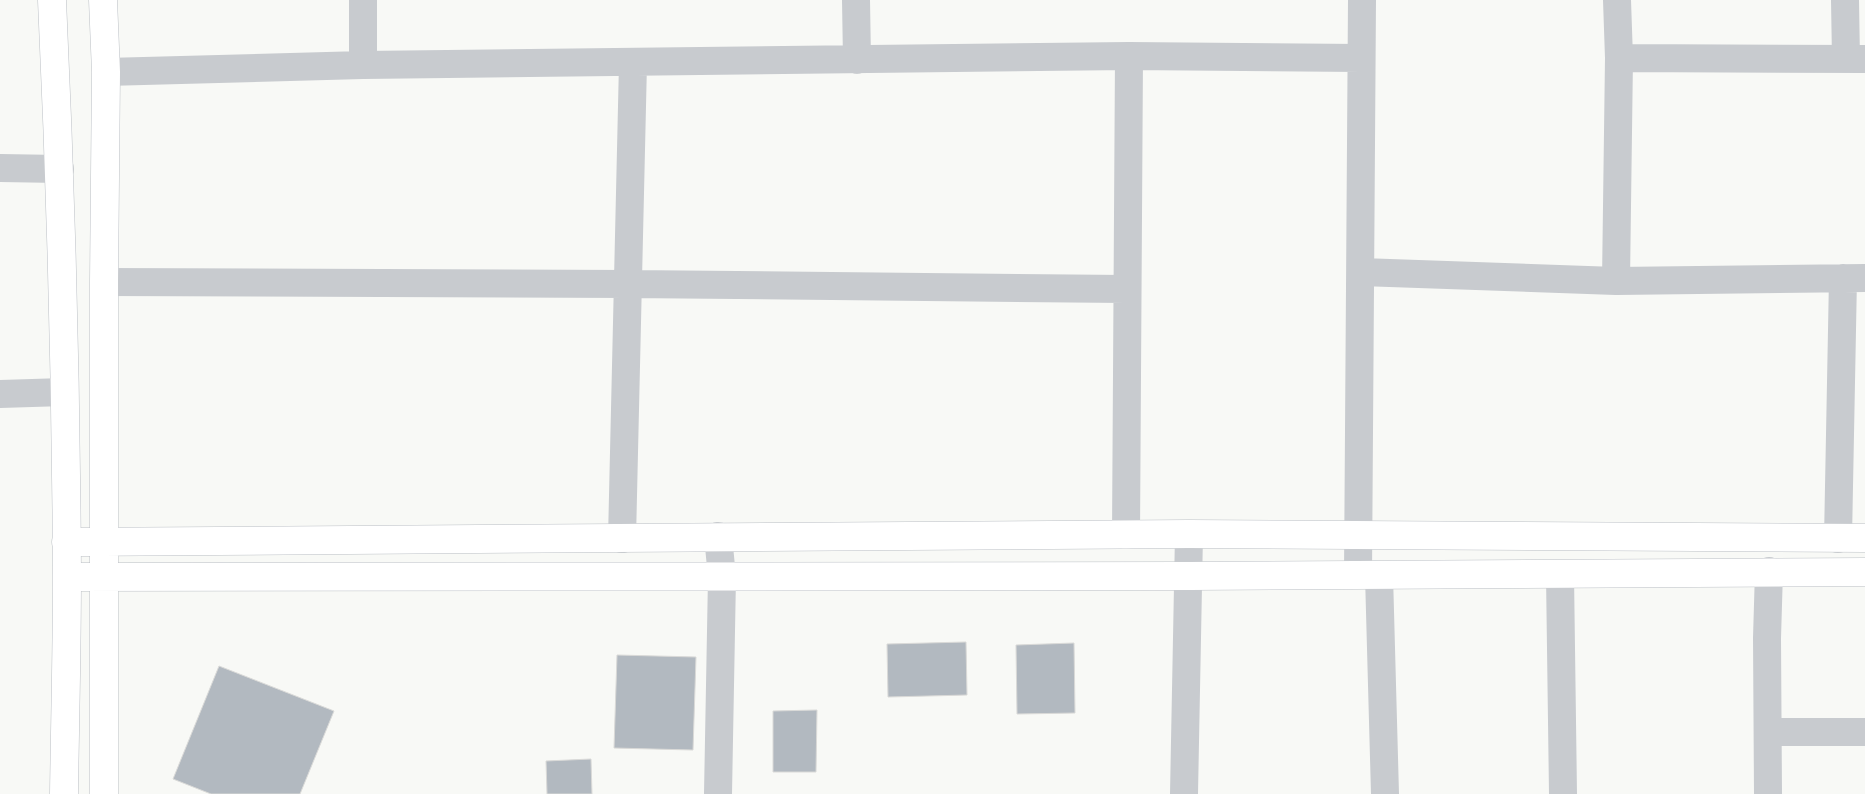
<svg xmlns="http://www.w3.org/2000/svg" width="1865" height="794" font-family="Roboto,sans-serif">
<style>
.building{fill:#b2b9c0;stroke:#dadad8}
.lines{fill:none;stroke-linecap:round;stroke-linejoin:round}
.secondary-casing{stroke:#bcc0c6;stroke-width:29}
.street{stroke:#c8cbcf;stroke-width:28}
.secondary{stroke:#fff;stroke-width:28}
</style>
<rect width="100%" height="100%" fill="#f8f9f6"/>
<path class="building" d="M 966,642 L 967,695 L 888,697 L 887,644 Z
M 1074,643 L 1075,713 L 1017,714 L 1016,645 Z
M 617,655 L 696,657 L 693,750 L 614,748 Z
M 219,666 L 334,711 L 300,794 L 211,794 L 173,779 Z
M 817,710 L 816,772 L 773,772 L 773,711 Z
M 591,759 L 592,794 L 547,794 L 546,761 Z"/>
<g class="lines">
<g class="secondary-casing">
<path id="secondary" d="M 52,0 C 61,191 66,383 67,575 C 67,648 65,721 64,794
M 103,0 L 106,72 L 104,282 L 104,794
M 66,542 L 1189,534 L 1865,538
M 67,577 L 1189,576 L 1865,572"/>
</g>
<path class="street" d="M 856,0 L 857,60
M 1845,0 L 1846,59
M 1619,58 L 1865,59
M 363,65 L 363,0
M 106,72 L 363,65 L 1129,56 L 1361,58
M 0,168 L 60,169
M 1361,272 L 1616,281 L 1865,278
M 1616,281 L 1619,58 L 1617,0
M 104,282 L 628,284 L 1126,289
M 0,394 L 64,392
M 1126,535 L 1129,56
M 718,536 L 722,577 L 718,794
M 622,539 L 633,63
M 1838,539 L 1843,278
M 1358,575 L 1362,0
M 1379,575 L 1385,794
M 1560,575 L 1563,794
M 1768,732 L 1865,732
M 1184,794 L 1189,534
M 1768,794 L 1767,638 L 1769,571"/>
<use href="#secondary" class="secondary"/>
</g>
</svg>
